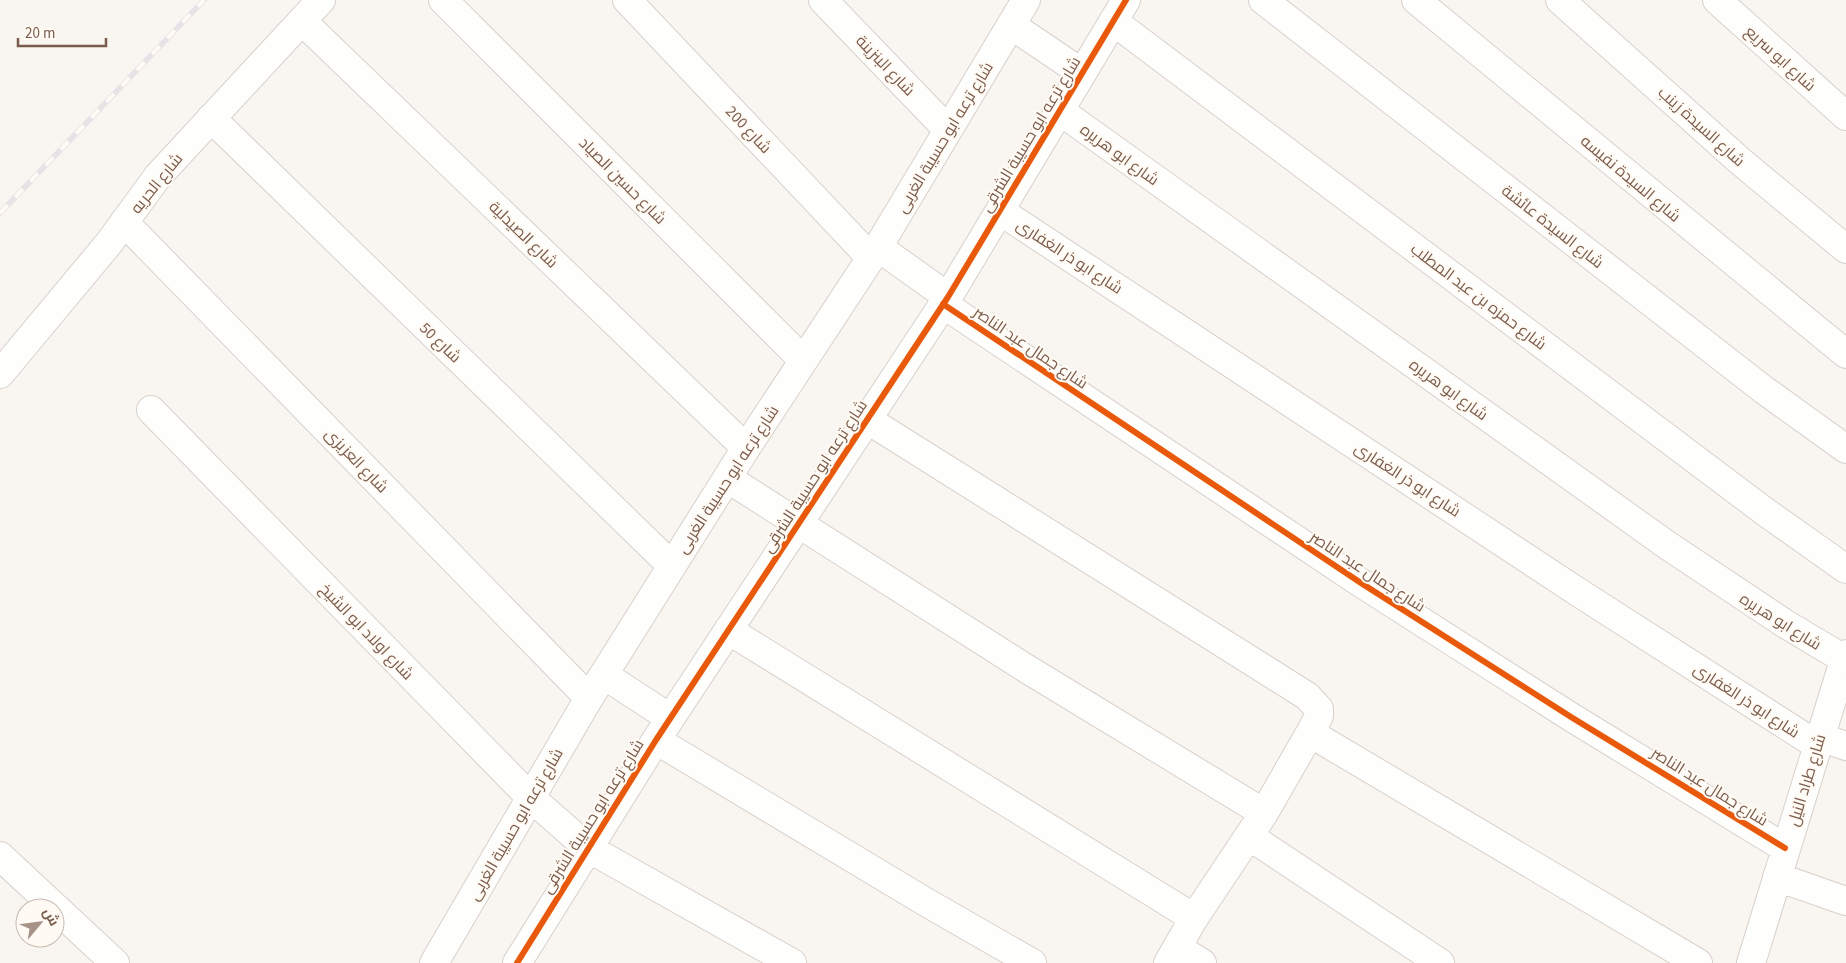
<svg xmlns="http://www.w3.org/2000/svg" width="1846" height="963" font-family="'Source Sans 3',Cairo,sans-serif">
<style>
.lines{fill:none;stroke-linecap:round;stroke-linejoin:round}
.minor-casing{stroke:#d7d1cb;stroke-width:30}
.minor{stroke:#fefefd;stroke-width:28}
.rail-casing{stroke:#e6e3e7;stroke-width:5.5}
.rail{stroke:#fffaf3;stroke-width:4;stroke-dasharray:11;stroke-linecap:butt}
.cycleway-casing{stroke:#fffaf3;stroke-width:9}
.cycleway{stroke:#e8590c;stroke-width:6}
.labels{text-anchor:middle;stroke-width:4;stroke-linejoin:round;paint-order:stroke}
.street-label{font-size:16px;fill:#7a5c4d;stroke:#fffaf3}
</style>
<rect width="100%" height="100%" fill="#f9f5f0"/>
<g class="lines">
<g class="minor-casing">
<path id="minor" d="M 443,0 L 803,360
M 627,0 L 871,258
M 823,0 L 948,130
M 1263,0 L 1764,390 L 1846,449
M 1416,0 L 1846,354
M 1560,0 L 1740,161 L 1846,249
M 1717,0 L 1846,116
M 302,21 L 746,448
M 1113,21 L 1764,511 L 1846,569
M 1011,25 L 1082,73
M 1060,111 L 1667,545 L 1784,623 L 1844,659
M 211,118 L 671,565
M 1000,211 L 1581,594 L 1817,745
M 124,222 L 589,698
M 878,247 L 948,297
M 943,304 L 1361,583 L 1571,717 L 1785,848
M 0,374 L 109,243 L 158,176 L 321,0
M 151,410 L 530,797 L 588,848 L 792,963
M 868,420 L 1307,696 L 1319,709 L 1319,716 L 1310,733 L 1264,813 L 1194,918 L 1168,963
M 727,478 L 1027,669 L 1264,813
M 728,630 L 1194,918
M 604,675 L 670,718
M 1310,733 L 1698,963
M 1820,737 L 1846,746
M 656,740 L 924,901 L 1032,963
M 1249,836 L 1440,963
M 0,856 L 115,963
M 1777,877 L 1846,901
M 1178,948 L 1202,963
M 434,963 L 589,698 L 746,448 L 878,247 L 1026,0
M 517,963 L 656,740 L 948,297 L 1126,0
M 1751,963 L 1846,654"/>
</g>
<use href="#minor" class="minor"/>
<g class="rail-casing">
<path id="rail" d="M 0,213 L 204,0"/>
</g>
<use href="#rail" class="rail"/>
<g class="cycleway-casing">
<path id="cycleway" d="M 943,304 L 1361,583 L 1571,717 L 1785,848
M 517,963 L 656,740 L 948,297 L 1126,0"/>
</g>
<use href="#cycleway" class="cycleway"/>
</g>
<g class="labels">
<g class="street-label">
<text transform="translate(1781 58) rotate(42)" y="6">شارع ابو سريع</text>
<text transform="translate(886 65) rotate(46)" y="6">شارع البنزينة</text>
<text transform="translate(1702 126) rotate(42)" y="6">شارع السيدة زينب</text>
<text transform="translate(749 129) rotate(47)" y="6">شارع 200</text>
<text transform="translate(1030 134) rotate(-59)" y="6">شارع ترعه ابو حسيبة الشرقى</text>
<text transform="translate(944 137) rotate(-59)" y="6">شارع ترعه ابو حسيبة الغربى</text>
<text transform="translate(1120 154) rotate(36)" y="6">شارع ابو هريره</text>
<text transform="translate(1631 178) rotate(40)" y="6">شارع السيدة نفيسه</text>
<text transform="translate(623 180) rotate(45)" y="6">شارع حسين الصياد</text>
<text transform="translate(156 183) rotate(-51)" y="6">شارع الحريه</text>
<text transform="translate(1553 226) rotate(38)" y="6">شارع السيدة عائشة</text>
<text transform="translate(524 234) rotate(44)" y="6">شارع الصيدلية</text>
<text transform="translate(1070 256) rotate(33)" y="6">شارع ابو ذر الغفارى</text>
<text transform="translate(1479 296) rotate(37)" y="6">شارع حمزه بن عبد المطلب</text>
<text transform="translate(441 342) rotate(44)" y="6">شارع 50</text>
<text transform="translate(1031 347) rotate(34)" y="6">شارع جمال عبد الناصر</text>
<text transform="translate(1449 389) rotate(36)" y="6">شارع ابو هريره</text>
<text transform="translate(357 460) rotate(46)" y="6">شارع العزيزى</text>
<text transform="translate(814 476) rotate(-57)" y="6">شارع ترعه ابو حسيبة الشرقى</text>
<text transform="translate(727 479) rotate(-57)" y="6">شارع ترعه ابو حسيبة الغربى</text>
<text transform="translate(1408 479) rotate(33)" y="6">شارع ابو ذر الغفارى</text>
<text transform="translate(1368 571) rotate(33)" y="6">شارع جمال عبد الناصر</text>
<text transform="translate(1781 621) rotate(32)" y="6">شارع ابو هريره</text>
<text transform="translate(367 631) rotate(46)" y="6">شارع اولاد ابو الشيخ</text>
<text transform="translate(1747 700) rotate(33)" y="6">شارع ابو ذر الغفارى</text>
<text transform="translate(1806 780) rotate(-73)" y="6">شارع طراد النيل</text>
<text transform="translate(1710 786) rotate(32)" y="6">شارع جمال عبد الناصر</text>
<text transform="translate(592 816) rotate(-58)" y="6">شارع ترعه ابو حسيبة الشرقى</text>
<text transform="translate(515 824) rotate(-60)" y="6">شارع ترعه ابو حسيبة الغربى</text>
</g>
</g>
<g transform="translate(40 923) rotate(61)"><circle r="24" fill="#fffaf3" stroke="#cabbb1"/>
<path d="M0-4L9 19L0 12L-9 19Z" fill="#a69286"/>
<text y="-8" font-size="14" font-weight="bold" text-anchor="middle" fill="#7a5c4d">ش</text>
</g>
<path d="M18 38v8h88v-8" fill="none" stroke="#7a5c4d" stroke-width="2.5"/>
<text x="25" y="38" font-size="15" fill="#7a5c4d" stroke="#fffaf3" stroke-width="4" paint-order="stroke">20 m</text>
</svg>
